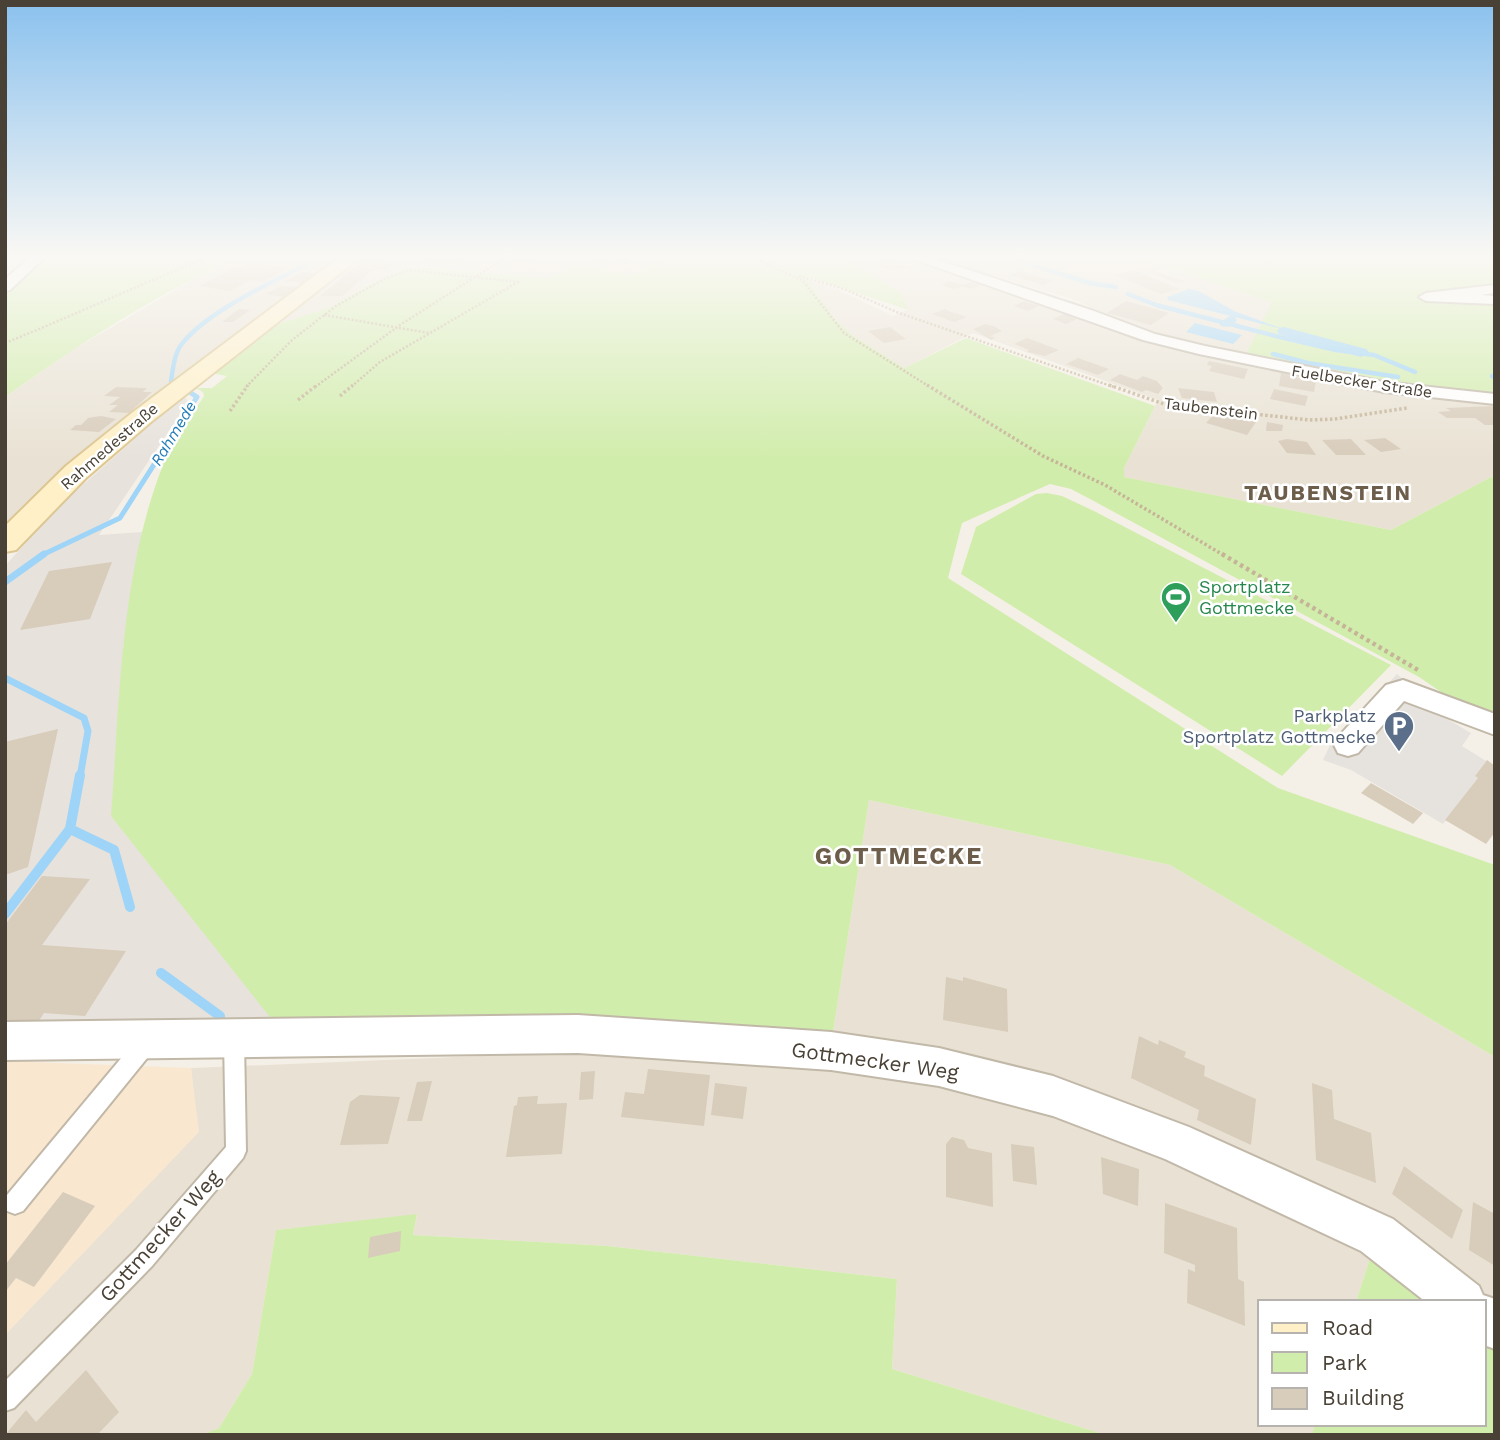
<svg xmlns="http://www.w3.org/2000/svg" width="1500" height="1440" font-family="'Work Sans',sans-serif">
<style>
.residential{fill:#e9e2d4}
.commercial{fill:#f9e7d0}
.industrial{fill:#e7e2dc}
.green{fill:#d1edac}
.parking{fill:#e6e3df}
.water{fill:#9ed4f7}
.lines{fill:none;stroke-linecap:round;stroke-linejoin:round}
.stream-far3{stroke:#9ed4f7;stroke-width:4.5}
.stream-far2{stroke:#9ed4f7;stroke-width:5}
.stream-far1{stroke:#9ed4f7;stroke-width:7}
.stream{stroke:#9ed4f7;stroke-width:10}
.canal{fill:#9ed4f7;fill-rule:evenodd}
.building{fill:#d8ccbb}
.service-casing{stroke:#c1b8a8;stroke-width:4}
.minor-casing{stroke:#c1b8a8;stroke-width:4}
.secondary-casing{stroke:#dcc794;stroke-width:4}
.path-far2{stroke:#c5b498;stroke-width:2.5;stroke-dasharray:2 2;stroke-linecap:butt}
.path-far1{stroke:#c5b498;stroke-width:3.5;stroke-dasharray:2.5 2.5;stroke-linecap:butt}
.path{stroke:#c5b498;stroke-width:4.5;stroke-dasharray:3.5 3.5;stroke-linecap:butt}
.service{fill:#fff;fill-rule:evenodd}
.minor{fill:#fff;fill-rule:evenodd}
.secondary{fill:#fff0c7;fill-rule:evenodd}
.labels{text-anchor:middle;stroke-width:5;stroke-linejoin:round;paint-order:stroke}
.far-street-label{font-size:16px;fill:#494135;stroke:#fff}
.far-water-label{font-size:16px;font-style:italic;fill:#227bb6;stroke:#fff}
.leisure-label{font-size:18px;fill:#27864d;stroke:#fff;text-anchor:start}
.service-label{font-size:18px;fill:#4e5e75;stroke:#fff;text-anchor:end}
.far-district-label{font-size:21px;font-weight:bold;letter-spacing:2px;fill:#6d5e4b;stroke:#fff}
.near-street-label{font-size:21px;fill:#494135;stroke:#fff}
.district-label{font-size:24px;font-weight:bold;letter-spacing:2px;fill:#6d5e4b;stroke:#fff}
</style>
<rect width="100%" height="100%" fill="#f5f0e7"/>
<path class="residential" d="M 244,256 L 343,256 L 158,393 L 63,471 L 5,526 L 5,397 L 74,349 L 210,270 Z
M 364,256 L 679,256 L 629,275 L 582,263 L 549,278 L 409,265 L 369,284 L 331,307 L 272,326 Z
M 831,256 L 897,256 L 1214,356 L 1328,381 L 1495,402 L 1495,475 L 1391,530 L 1124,477 L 1124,468 L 1158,400 L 973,333 L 904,368 L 852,335 L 834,318 L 806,279 L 841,291 L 893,316 L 909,309 L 857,265 Z
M 925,256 L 1049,256 L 1070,264 L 1095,256 L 1115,256 L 1176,270 L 1273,302 L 1245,356 L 1148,333 L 1073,299 Z
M 869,800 L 1170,865 L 1495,1057 L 1495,1318 L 1484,1302 L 1377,1226 L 832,1039 Z
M 576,1052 L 835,1066 L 932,1079 L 1049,1110 L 1374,1246 L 1356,1302 L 1260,1302 L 1260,1424 L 1315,1424 L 1312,1435 L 1106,1435 L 892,1369 L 897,1279 L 608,1246 L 413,1235 L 417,1215 L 276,1230 L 252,1374 L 219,1428 L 201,1435 L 5,1435 L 5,1335 L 198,1132 L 191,1068 Z"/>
<path class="commercial" d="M 5,1061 L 191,1068 L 199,1132 L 5,1335 Z"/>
<path class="industrial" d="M 183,396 L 189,401 L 99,535 L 142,532 L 123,648 L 273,1021 L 5,1022 L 5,566 L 59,506 Z"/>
<path class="green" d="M 46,256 L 244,256 C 159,291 80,344 5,397 L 5,289 L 44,261 Z
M 679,256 L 831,256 L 857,265 L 900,293 L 909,310 L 805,276 L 834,318 L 852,335 L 904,368 L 966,338 L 1155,406 L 1124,468 L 1124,477 L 1391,530 L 1495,475 L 1495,716 L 1484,709 L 1469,711 L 1419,677 L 1090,499 L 1071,489 L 1050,484 L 962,523 L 948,578 L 1278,788 L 1495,865 L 1495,1057 L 1170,865 L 869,800 L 832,1039 L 273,1021 L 111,816 C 120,698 120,571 165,460 C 174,438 191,417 204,396 L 203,392 L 196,388 L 212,388 L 227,376 L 210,373 L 272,326 L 331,307 L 370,284 L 409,266 L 549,278 L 582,263 L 629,275 Z
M 1115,256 L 1495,256 L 1495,395 C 1410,388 1328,373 1245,356 L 1272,302 L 1176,270 Z
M 1047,493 L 1062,496 L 1094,511 L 1391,665 L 1282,776 L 961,574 L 976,527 L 1036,494 Z
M 417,1214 L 413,1235 L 608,1246 L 897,1279 L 892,1369 L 1106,1435 L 201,1435 L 219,1428 L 252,1374 L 276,1230 Z
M 1374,1246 L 1445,1302 L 1356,1302 Z
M 1484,1332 L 1495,1341 L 1495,1435 L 1312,1435 L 1315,1424 L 1484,1424 Z"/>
<path class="parking" d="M 1397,674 L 1405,681 L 1415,700 L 1471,733 L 1462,746 L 1486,761 L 1475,776 L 1478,778 L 1443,824 L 1351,770 L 1323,760 L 1331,743 Z"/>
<path class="water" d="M 1189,289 L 1199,291 L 1234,311 L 1286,330 L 1168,300 L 1167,297 Z
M 1195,323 L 1242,335 L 1233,344 L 1186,332 Z"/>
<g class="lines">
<path class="stream-far3" d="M 1003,256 L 1090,283 L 1116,287
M 1128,294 L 1156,305 L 1276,336 L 1336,350 L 1374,355 L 1415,372
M 1273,354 L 1308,363 L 1398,377
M 1492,376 L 1495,377
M 183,387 L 171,381 C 173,369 174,355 181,345 C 208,309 282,278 322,256"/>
<path class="stream-far2" d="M 40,556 L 120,518 L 197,397 L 179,385"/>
<path class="stream-far1" d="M 5,582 L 44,554
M 5,678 L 84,718 L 88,731 L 80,777"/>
<path class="stream" d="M 70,829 L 114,850 L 130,907
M 5,914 L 70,829 L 80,775
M 161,973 L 220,1016"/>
<path class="canal" d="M 1230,316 L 1235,317 L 1237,320 C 1233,326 1228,328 1221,326 L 1219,323 Z
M 1284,327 L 1366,349 L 1369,352 L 1361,357 L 1279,334 L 1277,331 L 1279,328 Z"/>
</g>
<path class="building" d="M 368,256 L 383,256 L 380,263 L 395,263 L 387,269 L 372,271 L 342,296 L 320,296 Z
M 425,256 L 473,256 L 464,262 L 457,261 L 453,264 L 418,261 Z
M 519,256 L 549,256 L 528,267 L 512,265 L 517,262 L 511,261 Z
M 593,256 L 622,256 L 635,261 L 625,265 L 612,260 L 599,264 L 586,259 Z
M 888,260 L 903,265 L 913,267 L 890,270 L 874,265 Z
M 250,263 L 290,267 L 263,282 L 251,280 L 230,291 L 200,286 L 234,267 Z
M 1134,270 L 1180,289 L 1161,294 L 1115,275 Z
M 1152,270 L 1170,277 L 1185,281 L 1176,283 L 1146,271 Z
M 1019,271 L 1053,281 L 1043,285 L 1010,275 Z
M 301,272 L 317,273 L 304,283 L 285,281 Z
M 950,281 L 964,285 L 971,282 L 980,285 L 971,289 L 963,286 L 955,289 L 941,285 Z
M 281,286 L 298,287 L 285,297 L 265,294 Z
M 1024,301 L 1039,306 L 1028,311 L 1014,306 Z
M 1126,301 L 1141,305 L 1169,313 L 1151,325 L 1107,313 Z
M 239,309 L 250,310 L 233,322 L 222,322 Z
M 945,309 L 948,311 L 967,317 L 954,322 L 932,314 Z
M 1066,313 L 1079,318 L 1066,324 L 1053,319 Z
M 985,324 L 994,326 L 1002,331 L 990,336 L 995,338 L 991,340 L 973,329 Z
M 890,327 L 906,339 L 884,343 L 868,331 Z
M 1027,338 L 1059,350 L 1045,356 L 1027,352 L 1029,350 L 1014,344 Z
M 1078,358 L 1109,369 L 1098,375 L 1066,364 Z
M 1209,361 L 1248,369 L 1244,379 L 1209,371 L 1212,366 L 1207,365 Z
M 1281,373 L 1316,382 L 1314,392 L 1279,386 Z
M 1120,374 L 1137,380 L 1143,376 L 1157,381 L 1163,388 L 1158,394 L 1146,390 L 1142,392 L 1110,380 Z
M 116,387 L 147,388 L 143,392 L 152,392 L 129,413 L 109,412 L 118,405 L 109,405 L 120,397 L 104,396 Z
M 1178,388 L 1214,392 L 1217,402 L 1182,398 Z
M 1274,389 L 1308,396 L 1305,406 L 1270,399 Z
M 1495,406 L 1495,425 L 1485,425 L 1475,418 L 1447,418 L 1438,412 L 1451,411 L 1446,408 Z
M 1229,414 L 1256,422 L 1247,435 L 1206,423 L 1212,416 L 1225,419 Z
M 101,416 L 116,419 L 99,432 L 70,430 L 76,425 L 81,425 L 88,418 Z
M 1267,422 L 1283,425 L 1282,431 L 1266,431 Z
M 1385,438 L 1401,449 L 1381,452 L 1364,440 Z
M 1287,439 L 1307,442 L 1316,455 L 1287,453 L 1278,441 Z
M 1351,439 L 1366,455 L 1336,455 L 1322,440 Z
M 112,562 L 90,619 L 20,630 L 49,571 Z
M 58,729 L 28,867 L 5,875 L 5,742 Z
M 1487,760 L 1495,766 L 1495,832 L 1486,844 L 1445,820 L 1478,778 L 1475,776 Z
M 1371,783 L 1423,813 L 1413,824 L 1361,793 Z
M 42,876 L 90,879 L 42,945 L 126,951 L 85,1016 L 44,1013 L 36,1025 L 5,1022 L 5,925 Z
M 946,977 L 963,981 L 963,977 L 1007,989 L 1008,1032 L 943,1020 Z
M 1139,1036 L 1158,1045 L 1159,1040 L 1186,1052 L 1184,1057 L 1205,1066 L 1204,1076 L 1256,1099 L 1251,1145 L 1197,1120 L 1199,1110 L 1131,1078 Z
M 648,1069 L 710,1075 L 704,1126 L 621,1117 L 625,1092 L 644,1094 Z
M 595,1071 L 593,1099 L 579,1100 L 581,1072 Z
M 432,1081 L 422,1121 L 407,1121 L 417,1082 Z
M 715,1083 L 747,1087 L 743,1119 L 711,1115 Z
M 1312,1083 L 1332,1090 L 1334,1119 L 1371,1133 L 1376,1183 L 1316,1160 Z
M 360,1095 L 400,1097 L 388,1144 L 340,1145 L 350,1102 Z
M 538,1096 L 537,1104 L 567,1103 L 562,1154 L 506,1157 L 514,1106 L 517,1105 L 518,1097 Z
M 952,1137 L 964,1140 L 968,1148 L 992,1153 L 993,1207 L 946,1197 L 946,1144 Z
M 1011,1144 L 1034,1147 L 1037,1185 L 1013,1181 Z
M 1101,1157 L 1139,1169 L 1138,1206 L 1103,1194 Z
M 1404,1166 L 1463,1210 L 1452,1239 L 1392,1194 Z
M 63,1192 L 95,1206 L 34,1287 L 16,1278 L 5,1292 L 5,1265 Z
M 1473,1202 L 1495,1214 L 1495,1266 L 1469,1250 Z
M 1165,1203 L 1237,1228 L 1238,1279 L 1244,1282 L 1245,1326 L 1187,1303 L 1188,1269 L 1195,1272 L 1195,1265 L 1164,1253 Z
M 401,1231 L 400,1251 L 368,1258 L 370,1237 Z
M 86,1370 L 119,1412 L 97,1435 L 5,1435 L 26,1410 L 36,1422 Z"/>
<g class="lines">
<g class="service-casing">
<path id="service" d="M 234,1031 L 241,1033 L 244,1040 L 246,1151 L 243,1158 L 152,1266 L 14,1408 L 5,1411 L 5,1381 L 136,1250 L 226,1147 L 224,1040 L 227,1033 Z
M 145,1035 L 152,1038 L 155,1045 L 152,1052 L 23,1211 L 15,1214 L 7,1211 L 5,1200 L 7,1195 L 138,1038 Z"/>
</g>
<g class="minor-casing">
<path id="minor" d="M 32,256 L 46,256 L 10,290 L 5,291 L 5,279 Z
M 905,256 L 926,256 L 1094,311 L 1155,334 L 1205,346 L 1384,382 L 1495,394 L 1495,404 L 1384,392 L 1199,354 L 1143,340 Z
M 1495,285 L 1495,293 L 1481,295 L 1495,296 L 1495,304 L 1426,301 L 1419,297 L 1426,293 Z
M 1403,680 L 1495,714 L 1495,735 L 1404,701 L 1358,753 L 1348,756 L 1338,753 L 1334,745 L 1338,737 L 1386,685 Z
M 578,1015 L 831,1032 L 939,1048 L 1053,1076 L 1189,1127 L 1393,1219 L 1479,1286 L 1483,1295 L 1495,1299 L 1495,1349 L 1484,1345 L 1484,1302 L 1426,1302 L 1361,1251 L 1165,1159 L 1053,1116 L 939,1086 L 831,1070 L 578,1053 L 5,1060 L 5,1022 Z"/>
</g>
<g class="secondary-casing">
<path id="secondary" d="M 341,256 L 362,256 L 151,422 L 86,478 L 16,550 L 5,552 L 5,526 L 66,466 L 133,412 Z"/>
</g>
<path class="path-far2" d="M 749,256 L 802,280 L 844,333 L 930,387
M 799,276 L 844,289 L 899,313 L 1114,387
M 324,315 L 429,333
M 5,343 C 75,315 142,283 212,256
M 246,387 L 292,340 L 336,306 L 384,279 L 409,270 L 518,282 L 380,362 L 351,387
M 315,387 L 400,325 L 508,256"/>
<path class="path-far1" d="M 927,385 L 1043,456 L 1105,485 L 1225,556
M 1109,385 L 1164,404 L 1309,420 L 1335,419 L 1407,408
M 340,396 L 353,385
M 298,400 L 317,385
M 230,411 L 248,385"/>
<path class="path" d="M 1222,554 L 1418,670"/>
<use href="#service" class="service"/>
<use href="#minor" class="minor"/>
<use href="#secondary" class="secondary"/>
</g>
<linearGradient id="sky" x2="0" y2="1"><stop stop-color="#8ac1ee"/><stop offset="0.56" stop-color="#faf8f4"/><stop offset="1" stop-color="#faf8f4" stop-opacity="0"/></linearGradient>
<rect width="1500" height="458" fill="url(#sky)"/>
<defs>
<g id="stadium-pin" transform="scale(1.575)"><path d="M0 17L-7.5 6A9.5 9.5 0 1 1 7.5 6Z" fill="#2e9e5b" stroke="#fff"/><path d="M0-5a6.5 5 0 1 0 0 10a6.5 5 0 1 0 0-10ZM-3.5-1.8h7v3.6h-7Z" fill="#fff"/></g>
<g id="parking-pin" transform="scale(1.575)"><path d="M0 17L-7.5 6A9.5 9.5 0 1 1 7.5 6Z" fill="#5c6f8a" stroke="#fff"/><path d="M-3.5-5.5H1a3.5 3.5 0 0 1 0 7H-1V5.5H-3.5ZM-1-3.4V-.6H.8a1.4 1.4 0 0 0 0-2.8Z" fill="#fff"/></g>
</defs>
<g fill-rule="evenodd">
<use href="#stadium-pin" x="1176" y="597"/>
<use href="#parking-pin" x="1399" y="726"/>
</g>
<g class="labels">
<g class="far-street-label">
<text transform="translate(1362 381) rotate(9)" y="6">Fuelbecker Straße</text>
<text transform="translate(1211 408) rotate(7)" y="6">Taubenstein</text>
<text transform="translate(109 446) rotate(-41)" y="6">Rahmedestraße</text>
</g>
<g class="far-water-label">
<text transform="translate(173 433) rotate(-59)" y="6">Rahmede</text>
</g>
<g class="leisure-label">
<text x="1199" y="593">Sportplatz<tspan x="1199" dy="21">Gottmecke</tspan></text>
</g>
<g class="service-label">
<text x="1376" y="722">Parkplatz<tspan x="1376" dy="21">Sportplatz Gottmecke</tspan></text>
</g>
<g class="far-district-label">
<text x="1328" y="500">TAUBENSTEIN</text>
</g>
<g class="near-street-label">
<text transform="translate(875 1061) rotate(8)" y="7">Gottmecker Weg</text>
<text transform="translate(160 1236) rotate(-48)" y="7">Gottmecker Weg</text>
</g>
<g class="district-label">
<text x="899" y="864">GOTTMECKE</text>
</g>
</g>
<rect width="1500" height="1440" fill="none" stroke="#494135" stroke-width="14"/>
<rect x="1258" y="1300" width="228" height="126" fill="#ffffff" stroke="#b6b3ae" stroke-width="2"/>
<rect x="1272" y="1323" width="35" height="10" fill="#fff0c7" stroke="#b6b3ae" stroke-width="2"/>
<text x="1322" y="1335" font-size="21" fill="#494135">Road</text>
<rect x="1272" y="1352" width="35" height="21" fill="#d1edac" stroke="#b6b3ae" stroke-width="2"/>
<text x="1322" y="1370" font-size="21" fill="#494135">Park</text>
<rect x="1272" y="1388" width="35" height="21" fill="#d8ccbb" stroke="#b6b3ae" stroke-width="2"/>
<text x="1322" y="1405" font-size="21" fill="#494135">Building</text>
</svg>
